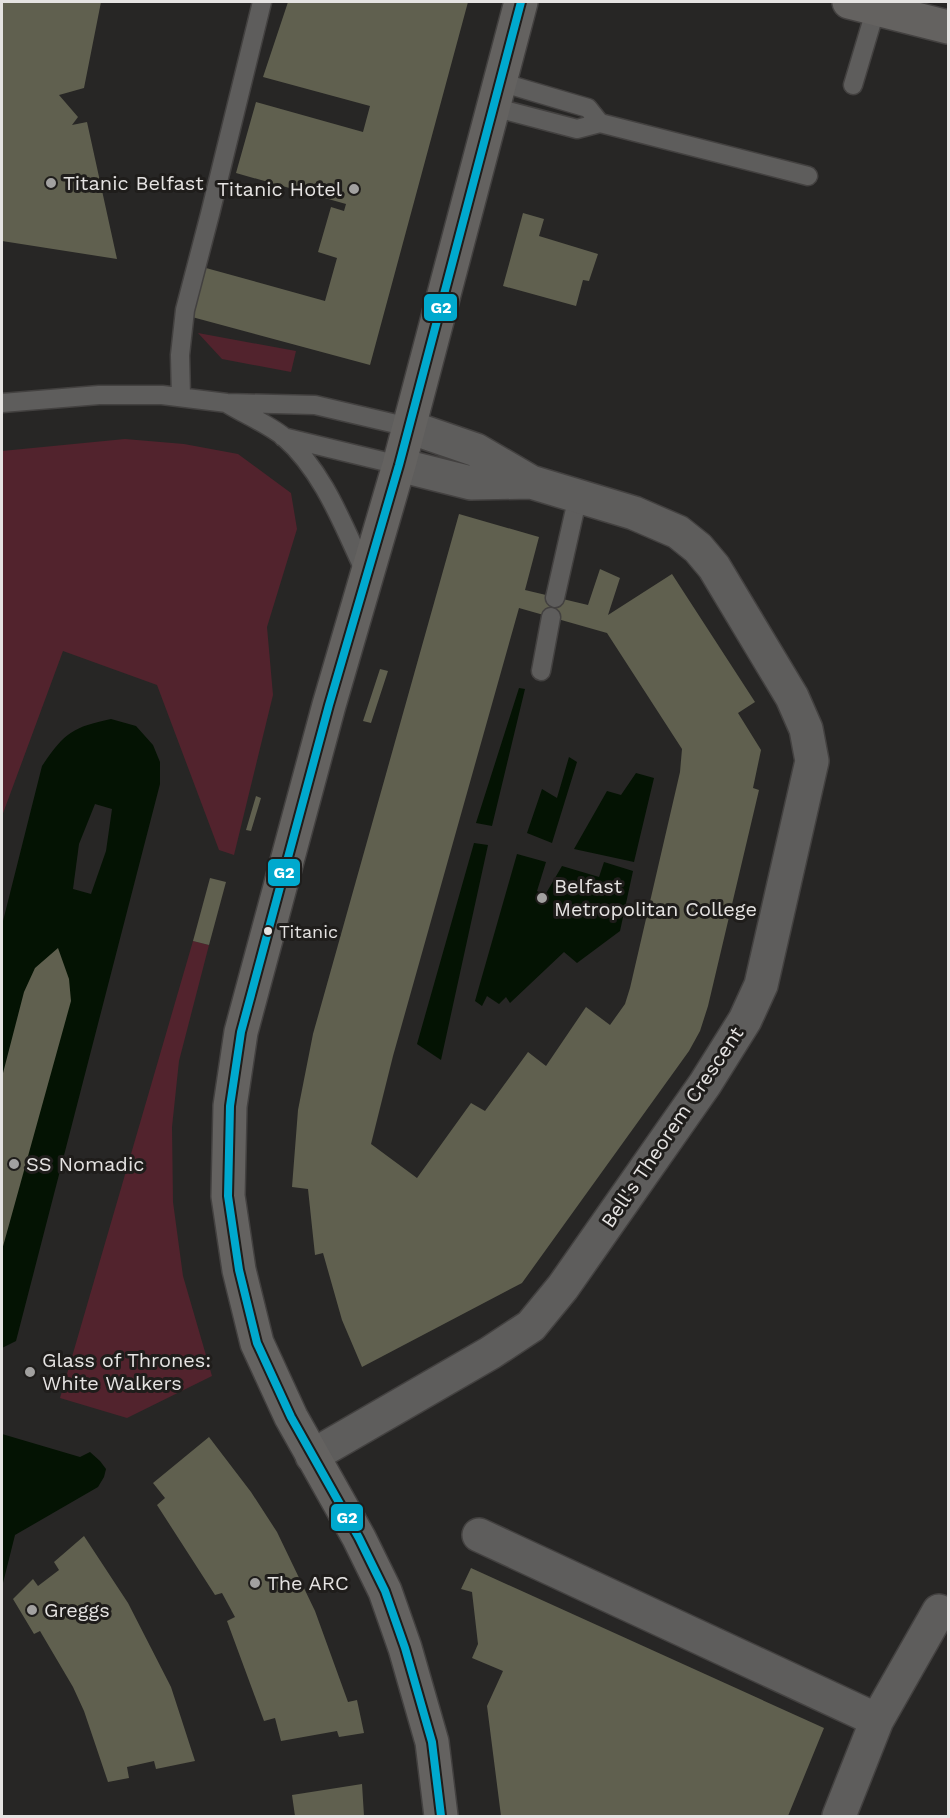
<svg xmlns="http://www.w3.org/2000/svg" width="950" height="1818" font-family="'Work Sans',sans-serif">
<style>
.green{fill:#52232d}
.water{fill:#041303}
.pier{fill:#272625}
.building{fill:#60604f;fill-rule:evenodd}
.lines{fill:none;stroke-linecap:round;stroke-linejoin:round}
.lane-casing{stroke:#434140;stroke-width:21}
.street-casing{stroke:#434140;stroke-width:36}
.secondary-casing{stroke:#434140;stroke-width:36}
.lane{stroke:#5e5d5c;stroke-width:18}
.street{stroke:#5e5d5c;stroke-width:33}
.secondary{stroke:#646260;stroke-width:33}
.bus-1-casing{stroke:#1f1d1b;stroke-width:12}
.bus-1{stroke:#00a9ce;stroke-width:8}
.poi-dot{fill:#a2a1a0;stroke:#1f1d1b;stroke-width:2}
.bus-dot{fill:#e5e3e2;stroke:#1f1d1b;stroke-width:2}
.labels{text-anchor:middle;stroke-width:6;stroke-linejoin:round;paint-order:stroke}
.bus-label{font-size:18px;fill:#e5e3e2;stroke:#1f1d1b;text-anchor:start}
.poi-label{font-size:20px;fill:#e5e3e2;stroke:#1f1d1b;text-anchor:start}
.street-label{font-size:20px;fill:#e5e3e2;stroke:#1f1d1b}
.line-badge{stroke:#1f1d1b;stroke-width:2}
.badge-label{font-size:16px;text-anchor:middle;font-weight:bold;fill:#fff}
</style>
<rect width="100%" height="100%" fill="#272625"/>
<path class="green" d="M 198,333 L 296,351 L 291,372 L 222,359 Z
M 125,439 L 184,444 L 238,454 L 291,493 L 297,529 L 267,627 L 273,695 L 234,855 L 219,850 L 157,685 L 63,651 L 2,816 L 2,451 Z
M 193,941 L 209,945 L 179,1061 L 172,1127 L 173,1202 L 183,1276 L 212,1376 L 127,1418 L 60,1398 Z"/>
<path class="water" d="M 519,688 L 525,689 L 492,826 L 476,823 Z
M 111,719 L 136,726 L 153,745 L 160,762 L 160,784 L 16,1341 L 2,1348 L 2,925 L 42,766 C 64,733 73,727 111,719 Z
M 569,757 L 577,762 L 552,843 L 527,833 L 542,789 L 557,798 Z
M 636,773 L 654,778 L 634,862 L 574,849 L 607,791 L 621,795 Z
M 474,843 L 488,845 L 441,1060 L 417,1044 Z
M 517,854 L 546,862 L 537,891 L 545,895 L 562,866 L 599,877 L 604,862 L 633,871 L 620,931 L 577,963 L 564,952 L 510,1003 L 506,997 L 499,1004 L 487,996 L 482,1006 L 475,1001 Z
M 2,1434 L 80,1457 L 90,1452 L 100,1461 L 106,1469 L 104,1477 L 98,1487 L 15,1535 L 2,1587 Z"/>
<path class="pier" d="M 95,804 L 112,809 L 106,851 L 91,894 L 73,889 L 79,844 Z"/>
<path class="building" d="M 2,2 L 101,2 L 84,88 L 59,95 L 78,117 L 72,125 L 87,122 L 117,259 L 2,241 Z
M 288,2 L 468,2 L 370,365 L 192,317 L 206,268 L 325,301 L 337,258 L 318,252 L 331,207 L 344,211 L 346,204 L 236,173 L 256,102 L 363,132 L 370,106 L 263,77 Z
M 523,213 L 544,219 L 539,236 L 598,254 L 589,281 L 583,280 L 576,306 L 503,286 Z
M 459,514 L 539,537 L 525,590 L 588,605 L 600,569 L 620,578 L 608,615 L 672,574 L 755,702 L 738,713 L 761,750 L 753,788 L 759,790 L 708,1006 L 700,1031 L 689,1051 L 522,1283 L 362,1367 L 342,1320 L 323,1253 L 315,1255 L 308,1189 L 292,1187 L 298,1110 L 313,1034 ZM 519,608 L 607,633 L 682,749 L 680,772 L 630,988 L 625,1004 L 610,1025 L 586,1007 L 546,1066 L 528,1052 L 485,1111 L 471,1103 L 417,1178 L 371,1144 L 393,1056 Z
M 380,669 L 388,671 L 371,723 L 363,721 Z
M 256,796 L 261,798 L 251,831 L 246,830 Z
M 210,878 L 226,882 L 209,945 L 193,941 Z
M 58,948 L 69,979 L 71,1001 L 2,1250 L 2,1077 L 24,992 L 35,968 Z
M 209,1437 L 251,1492 L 277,1532 L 315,1611 L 348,1702 L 357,1700 L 364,1733 L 339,1737 L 337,1731 L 281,1741 L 275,1718 L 264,1721 L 227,1621 L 235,1617 L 222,1593 L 215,1595 L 157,1505 L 165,1498 L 153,1483 Z
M 84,1536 L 128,1603 L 171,1687 L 195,1761 L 156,1769 L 154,1761 L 127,1767 L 129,1778 L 108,1782 L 84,1711 L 73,1687 L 40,1631 L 34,1634 L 13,1599 L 33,1579 L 38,1586 L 59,1570 L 54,1562 Z
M 471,1568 L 824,1728 L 788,1816 L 501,1816 L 487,1706 L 503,1671 L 472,1658 L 478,1644 L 472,1592 L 461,1589 Z
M 362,1784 L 364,1816 L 295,1816 L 292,1795 Z"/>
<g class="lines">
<g class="lane-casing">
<path id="lane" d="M 500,82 L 588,108 L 600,123
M 853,85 L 876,8
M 493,107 L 577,129 L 600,123 L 808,176
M 181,397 L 180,355 L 185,310 L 210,214 L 262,2
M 2,403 L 99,395 L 162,395 L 227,403 L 315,405 L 409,427
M 228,404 C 246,415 268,424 284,437 C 325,473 344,528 367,576
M 283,437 L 399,465
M 555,598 L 578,496
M 541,671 L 551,617"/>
</g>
<g class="street-casing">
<path id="street" d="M 399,465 L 471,483 L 531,482
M 312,1456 L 490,1353 L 531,1326 L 563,1287 L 705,1084 L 745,1020 L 761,985 L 812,761 L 806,729 L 792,697 L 714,567 L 698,548 L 678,532 L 634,513 L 531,482 L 476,450 L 409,427
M 479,1535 L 877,1720
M 839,1816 L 877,1720 L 939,1611"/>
</g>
<g class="secondary-casing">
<path id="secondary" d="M 849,2 L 948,27
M 441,1816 L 432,1742 L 405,1648 L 385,1591 L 359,1538 L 291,1417 L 257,1343 L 239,1270 L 228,1196 L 230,1106 L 241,1032 L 329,705 L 399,465 L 521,2"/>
</g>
<use href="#lane" class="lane"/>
<use href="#street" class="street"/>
<use href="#secondary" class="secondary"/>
<g class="bus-1-casing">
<path id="bus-1" d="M 441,1816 L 432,1742 L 405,1648 L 385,1591 L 359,1538 L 291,1417 L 257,1343 L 239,1270 L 228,1196 L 230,1106 L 241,1032 L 329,705 L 399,465 L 521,2"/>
</g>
<use href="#bus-1" class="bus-1"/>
</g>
<g class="poi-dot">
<circle cx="51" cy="183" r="6"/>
<circle cx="354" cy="189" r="6"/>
<circle cx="542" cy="898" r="6"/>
<circle cx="14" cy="1164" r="6"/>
<circle cx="30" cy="1372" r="6"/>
<circle cx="255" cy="1583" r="6"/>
<circle cx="32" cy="1610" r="6"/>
</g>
<circle class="bus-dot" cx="268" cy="931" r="5"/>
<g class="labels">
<g class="bus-label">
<text x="279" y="938">Titanic</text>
</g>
<g class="poi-label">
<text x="63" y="190">Titanic Belfast</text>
<text x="342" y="196" text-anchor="end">Titanic Hotel</text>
<text x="554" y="893">Belfast<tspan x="554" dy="23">Metropolitan College</tspan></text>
<text x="26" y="1171">SS Nomadic</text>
<text x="42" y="1367">Glass of Thrones:<tspan x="42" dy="23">White Walkers</tspan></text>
<text x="267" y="1590">The ARC</text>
<text x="44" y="1617">Greggs</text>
</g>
<g class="street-label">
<text transform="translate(672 1127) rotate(-56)" y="7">Bell's Theorem Crescent</text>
</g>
</g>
<g class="line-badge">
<rect x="423" y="293" width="35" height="29" rx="6" fill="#00a9ce"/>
<rect x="267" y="858" width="34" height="29" rx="6" fill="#00a9ce"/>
<rect x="330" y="1503" width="34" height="29" rx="6" fill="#00a9ce"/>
</g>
<g class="badge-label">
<text x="441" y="313">G2</text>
<text x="284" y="878">G2</text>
<text x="347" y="1523">G2</text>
</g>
<rect width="950" height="1818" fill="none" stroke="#e5e3e2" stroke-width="6"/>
</svg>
